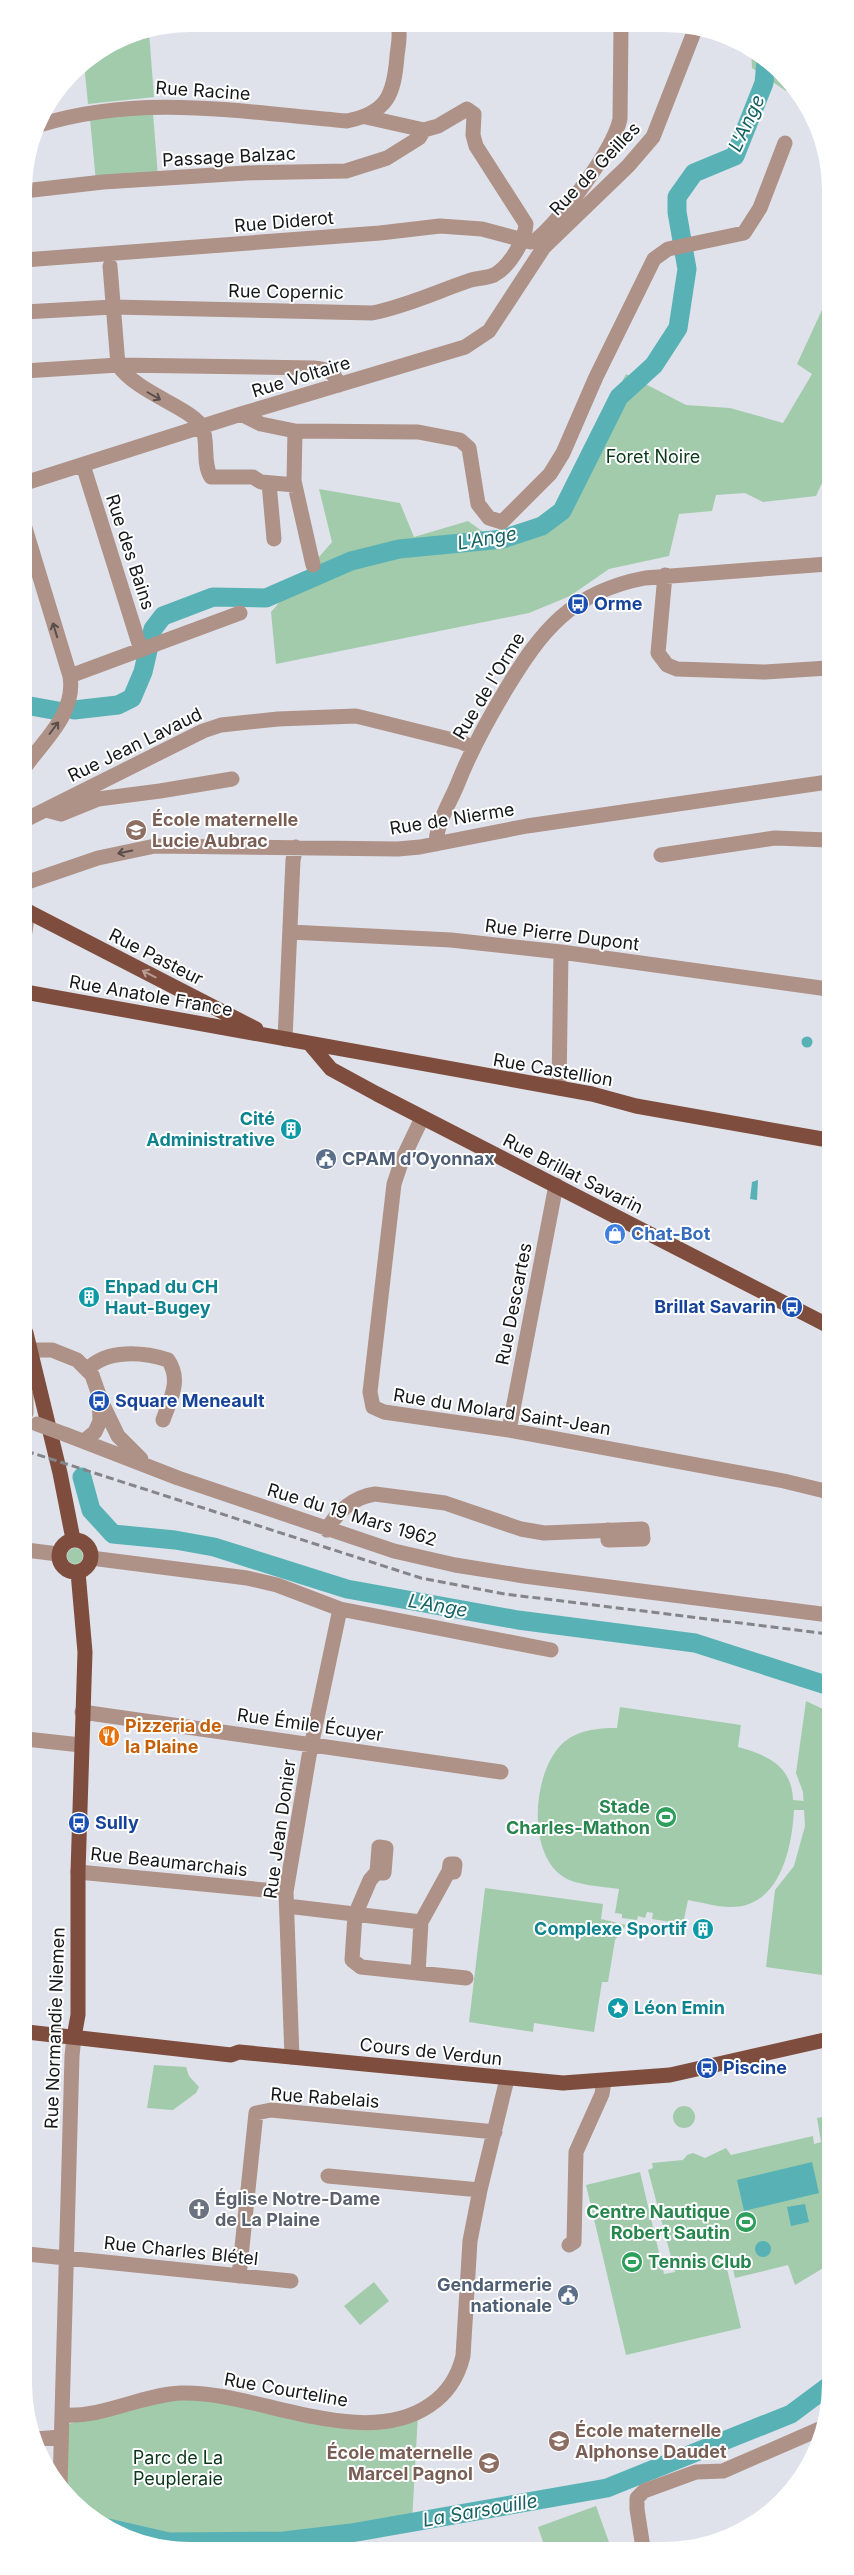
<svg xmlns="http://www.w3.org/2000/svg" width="854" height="2575" font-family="Inter,sans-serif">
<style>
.green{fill:#a2cbac}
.water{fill:#58b2b5}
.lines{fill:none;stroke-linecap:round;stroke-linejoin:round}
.river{stroke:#58b2b5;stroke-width:19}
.minor{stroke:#ae9187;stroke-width:15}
.major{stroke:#7f4d3d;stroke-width:15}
.rail{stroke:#83858a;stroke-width:3;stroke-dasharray:8 4;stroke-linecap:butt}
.minor-bridge{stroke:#ae9187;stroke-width:15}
.oneway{stroke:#5a4e4a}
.oneway2{stroke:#b99d94}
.labels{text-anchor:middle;stroke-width:4;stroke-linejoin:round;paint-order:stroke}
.street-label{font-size:18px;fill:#161719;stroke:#fff}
.park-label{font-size:18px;fill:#0b371b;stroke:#fff}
.transit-label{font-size:18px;font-weight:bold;fill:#164399;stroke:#fff;text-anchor:start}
.education-label{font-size:18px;font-weight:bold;fill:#785e54;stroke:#fff;text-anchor:start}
.culture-label{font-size:18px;font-weight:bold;fill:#0d838f;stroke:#fff;text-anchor:end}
.service-label{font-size:18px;font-weight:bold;fill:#4e5e75;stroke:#fff;text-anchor:start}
.shop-label{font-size:18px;font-weight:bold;fill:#366cbe;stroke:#fff;text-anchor:start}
.food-label{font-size:18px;font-weight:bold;fill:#c56008;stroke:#fff;text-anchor:start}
.leisure-label{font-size:18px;font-weight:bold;fill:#27864d;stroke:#fff;text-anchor:end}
.worship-label{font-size:18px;font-weight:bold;fill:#5b616d;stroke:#fff;text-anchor:start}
.water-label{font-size:19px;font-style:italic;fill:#166163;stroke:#fff}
</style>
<rect width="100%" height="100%" fill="#dfe2ea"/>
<path class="green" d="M 149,32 L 154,97 L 88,104 L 84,63 L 127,36 Z
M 751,50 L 782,73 L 788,81 L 786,91 L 752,68 Z
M 153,113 L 158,177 L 96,182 L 90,119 Z
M 827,299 L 827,472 L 816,496 L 763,502 L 745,493 L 716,495 L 712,511 L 679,514 L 669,556 L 609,569 L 570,596 L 529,613 L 276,664 L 271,612 L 332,542 L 319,489 L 400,503 L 414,537 L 468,521 L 486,534 L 532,526 L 559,503 L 626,374 L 686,405 L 730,408 L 783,423 L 812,374 L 797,364 Z
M67 1556a8 8 0 1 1 16 0a8 8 0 1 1-16 0Z
M 806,1701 L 829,1712 L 829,1976 L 766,1967 L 775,1890 L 794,1866 L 805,1826 L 803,1792 L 796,1773 Z
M 620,1707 L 741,1725 L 738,1747 C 768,1755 792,1766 793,1800 L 804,1801 L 805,1810 L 794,1810 C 792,1848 780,1908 730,1907 C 716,1907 701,1902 688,1900 L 683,1924 L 652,1919 L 653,1913 L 647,1912 L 645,1918 L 638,1916 L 637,1920 L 622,1918 L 622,1914 L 615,1913 L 619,1889 C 605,1887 578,1885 567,1879 C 526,1858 532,1774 561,1745 C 576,1730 597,1728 617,1728 Z
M 485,1888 L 603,1904 L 601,1919 L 626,1925 L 615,1940 L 608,1982 L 602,1982 L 594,2032 L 534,2023 L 533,2032 L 469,2022 Z
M 154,2065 L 186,2067 L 189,2076 L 199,2087 L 196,2093 L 173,2110 L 147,2108 Z
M673 2117a11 11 0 1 1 22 0a11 11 0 1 1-22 0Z
M 830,2116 L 830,2264 L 795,2285 L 788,2265 L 735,2278 L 731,2260 L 725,2260 L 741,2328 L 626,2355 L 586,2185 L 640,2172 L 664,2274 L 675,2272 L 648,2170 L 653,2168 L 652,2163 L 683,2160 L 687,2155 L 693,2153 L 705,2158 L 726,2148 L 731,2155 L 813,2136 L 814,2144 L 821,2142 L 817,2118 Z
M 374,2282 L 389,2301 L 360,2325 L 344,2306 Z
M 181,2393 L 364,2422 L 418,2414 L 412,2522 C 347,2534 290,2541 223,2541 C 206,2542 187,2543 170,2542 C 133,2539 81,2521 61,2487 C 56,2479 61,2439 61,2427 L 107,2410 Z
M 596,2506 L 610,2545 L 602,2548 L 545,2548 L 538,2527 Z"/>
<path class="water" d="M801.5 1042a5.5 5.5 0 1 1 11 0a5.5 5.5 0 1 1-11 0Z
M 758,1180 L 757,1200 L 750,1199 L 752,1182 Z
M 812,2162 L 819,2193 L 744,2211 L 737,2180 Z
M 805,2204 L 809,2222 L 791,2226 L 787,2207 Z
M755 2249a8 8 0 1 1 16 0a8 8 0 1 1-16 0Z"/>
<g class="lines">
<path class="river" d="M 25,705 L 58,711
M 74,710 L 118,705 L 132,698 L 143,672 L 153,629 L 163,616 L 213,597 L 266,598 L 351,561 L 399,549 L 503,539 L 542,526 L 562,511 L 619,397 L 654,365 L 678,328 L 687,269 L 677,212 L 677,197 L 694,173 L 735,156 L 764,83 L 766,61
M 82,1477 L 91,1510 L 113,1534 L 175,1540 L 214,1547 L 347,1589 L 518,1620 L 695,1643 L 829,1686
M 108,2528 L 169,2542 L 284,2541 L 351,2533 L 607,2488 L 791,2414 L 830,2385"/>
<path class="minor" d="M 39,125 C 143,93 240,112 347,121 C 387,113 394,95 397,56 C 398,46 401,35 398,25
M 24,191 L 103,182 L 246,173 L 346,171 L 387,158 L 419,138 L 424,130
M 536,240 C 561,219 613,151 620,119 L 621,27
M 24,260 L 380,233 L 440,226 L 482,229 L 531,242
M 110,266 L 118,365 C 137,393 192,408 202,427 C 209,441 202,463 211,477 L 253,477 L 261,482 L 295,485
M 24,312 L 113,307 L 372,313 C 407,306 438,291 471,280 C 479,278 487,278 494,275 C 509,267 525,241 526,224 L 476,146 L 473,135 L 474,114 L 467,109 L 438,126 L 424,130 L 366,117
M 24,371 L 118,365 L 314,368 C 328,369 334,372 339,385
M 241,414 L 261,424 L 295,431 L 418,432 L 460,440 L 469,448 L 478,504 L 489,518 L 502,522 L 550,474 L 563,453 L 596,377 L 654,259 L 668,249 L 744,233 L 760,208 L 785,143
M 295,431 L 294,481 L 313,565
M 83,465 L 141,650
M 25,483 L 241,414 L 465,347 L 489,331 L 544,247 L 628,166 L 653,137 L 696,27
M 269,483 L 274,539
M 25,528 L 70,676 C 76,713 45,739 25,767
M 665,575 L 658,653 L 667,665 L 677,669 L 765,672 L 828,668
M 70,676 L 240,613
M 46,810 L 61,814 L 98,799 L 160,791 L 232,779
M 25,820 L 203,731 L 221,725 L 278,719 L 356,716 L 461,742 L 472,747
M 436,844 C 436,824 451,801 458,783 C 471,750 487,721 505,691 C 541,631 571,592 645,578 L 828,564
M 661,855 L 775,838 L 828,840
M 25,883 L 98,858 L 155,846 L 398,849 L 420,847 L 527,826 L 828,782
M 25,932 L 28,911
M 290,932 L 451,940 L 561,952 L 828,989
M 285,1039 L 293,860 L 296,847
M 559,1088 L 561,952
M 422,1118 L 402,1160 L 394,1184 L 370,1392 L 373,1407 L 384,1412 L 509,1430 L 784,1481 L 829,1492
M 30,1350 L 52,1350 L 77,1360 L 92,1375 L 99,1395 L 100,1421 L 95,1432 L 84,1441
M 88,1369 C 107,1349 143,1352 168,1360 C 182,1380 170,1400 163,1420
M 26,1395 L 26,1413
M 102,1403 L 118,1436 L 141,1459
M 509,1430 L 556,1185
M 67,1435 L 178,1478 L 394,1551 L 455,1565 L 524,1576 L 829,1615
M 327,1530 C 337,1511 354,1497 375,1494 L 445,1503 L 521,1529 L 544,1533 L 642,1529 L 643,1539 L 608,1540 L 608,1530
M 26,1550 L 58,1554
M 91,1558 L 247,1578 L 277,1585 L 340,1609 L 551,1650
M 82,1712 L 501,1772
M 26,1739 L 81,1745
M 78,1872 L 286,1892
M 287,1906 L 421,1922 L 418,1973 L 361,1967 L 352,1960 L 355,1915 L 370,1880 L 377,1872 L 379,1847 L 386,1848 L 384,1873 L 377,1872
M 421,1922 L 449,1871 L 450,1864 L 455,1864 L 454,1872 L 449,1871
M 418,1973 L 466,1978
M 292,2057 L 286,1892 L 309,1756 L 340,1609
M 328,2176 L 480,2190
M 569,2245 L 574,2242 L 576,2152 L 602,2094 L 604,2081
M 27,2254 L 291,2281
M 239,2276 L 256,2113 L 271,2110 L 495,2132
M 62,2415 C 103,2418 140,2395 181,2393 C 254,2390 362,2452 430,2405 C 448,2393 458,2377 463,2356 L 470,2241 L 480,2190 L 507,2079
M 35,2439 L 61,2437
M 60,2486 L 72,2056 L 74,2037
M 643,2548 L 637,2509 L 637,2498 L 644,2491 L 696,2472 L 723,2471 L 822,2428"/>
<path class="major" d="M 25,910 L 256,1029
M 25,992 L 592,1094 L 636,1106 L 828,1140
M 309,1043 L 331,1069 L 377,1094 L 829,1326
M 26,1333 L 60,1473 L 73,1539
M59 1556a16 16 0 1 1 32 0a16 16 0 1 1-32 0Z
M 27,2032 L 231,2055 L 239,2052 L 563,2083 L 670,2075 L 829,2039
M 74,2037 L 78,2015 L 78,1872 L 85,1652 L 78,1572"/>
<path class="rail" d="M 26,1451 L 421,1578 L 505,1594 L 829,1634"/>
<path class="minor-bridge" d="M 37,1424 L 67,1435"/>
</g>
<defs><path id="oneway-shaft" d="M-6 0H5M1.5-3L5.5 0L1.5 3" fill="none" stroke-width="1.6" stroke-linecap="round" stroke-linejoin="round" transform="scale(1.25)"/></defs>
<g class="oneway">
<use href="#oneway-shaft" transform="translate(154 396) rotate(30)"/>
<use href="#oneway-shaft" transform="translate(55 630) rotate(-107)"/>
<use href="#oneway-shaft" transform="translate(54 728) rotate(-53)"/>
<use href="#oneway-shaft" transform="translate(125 852) rotate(168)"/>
</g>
<use class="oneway2" href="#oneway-shaft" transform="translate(149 974) rotate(-153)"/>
<defs>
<g id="bus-disc" transform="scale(1.125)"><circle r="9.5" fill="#1a4fb4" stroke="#fff"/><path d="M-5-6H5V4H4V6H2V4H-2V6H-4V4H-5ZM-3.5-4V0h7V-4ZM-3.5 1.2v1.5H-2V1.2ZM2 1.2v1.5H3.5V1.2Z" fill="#fff"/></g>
<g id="school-disc" transform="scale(1.125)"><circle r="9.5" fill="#8d6e63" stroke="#fff"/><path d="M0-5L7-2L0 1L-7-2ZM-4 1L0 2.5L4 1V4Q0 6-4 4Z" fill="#fff"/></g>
<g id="building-disc" transform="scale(1.125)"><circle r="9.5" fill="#0f9aa8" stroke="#fff"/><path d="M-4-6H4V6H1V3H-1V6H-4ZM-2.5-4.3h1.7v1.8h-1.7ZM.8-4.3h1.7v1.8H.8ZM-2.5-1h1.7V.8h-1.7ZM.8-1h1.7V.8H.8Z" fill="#fff"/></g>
<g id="civic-disc" transform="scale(1.125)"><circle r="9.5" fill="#5c6f8a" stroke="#fff"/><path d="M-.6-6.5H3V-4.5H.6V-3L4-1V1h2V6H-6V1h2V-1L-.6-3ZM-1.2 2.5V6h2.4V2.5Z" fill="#fff"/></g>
<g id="shop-disc" transform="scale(1.125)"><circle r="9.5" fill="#3f7fe0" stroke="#fff"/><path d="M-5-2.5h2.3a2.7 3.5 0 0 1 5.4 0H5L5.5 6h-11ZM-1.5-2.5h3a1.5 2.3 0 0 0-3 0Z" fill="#fff"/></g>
<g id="restaurant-disc" transform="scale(1.125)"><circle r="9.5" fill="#e8710a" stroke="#fff"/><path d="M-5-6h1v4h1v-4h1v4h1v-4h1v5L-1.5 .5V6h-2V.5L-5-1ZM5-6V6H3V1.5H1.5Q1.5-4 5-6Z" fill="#fff"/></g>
<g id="stadium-disc" transform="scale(1.125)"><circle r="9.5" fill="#2e9e5b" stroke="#fff"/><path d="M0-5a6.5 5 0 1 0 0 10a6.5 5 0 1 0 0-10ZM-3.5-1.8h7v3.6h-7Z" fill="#fff"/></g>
<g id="sight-disc" transform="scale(1.125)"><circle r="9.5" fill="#0f9aa8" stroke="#fff"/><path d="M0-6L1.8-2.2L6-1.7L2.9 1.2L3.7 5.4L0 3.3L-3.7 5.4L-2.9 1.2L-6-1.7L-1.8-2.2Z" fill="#fff"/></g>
<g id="church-disc" transform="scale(1.125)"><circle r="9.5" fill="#6b7280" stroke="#fff"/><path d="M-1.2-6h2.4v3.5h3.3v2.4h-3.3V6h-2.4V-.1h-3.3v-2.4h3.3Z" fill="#fff"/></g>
</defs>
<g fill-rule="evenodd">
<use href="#bus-disc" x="578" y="604"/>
<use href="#school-disc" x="136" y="830"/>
<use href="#building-disc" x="291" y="1129"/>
<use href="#civic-disc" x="326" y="1159"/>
<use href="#shop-disc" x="615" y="1234"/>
<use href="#building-disc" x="89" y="1297"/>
<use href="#bus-disc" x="792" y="1307"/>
<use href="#bus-disc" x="99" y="1401"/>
<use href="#restaurant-disc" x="109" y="1736"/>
<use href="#stadium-disc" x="666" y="1817"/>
<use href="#bus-disc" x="79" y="1823"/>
<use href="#building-disc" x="703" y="1929"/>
<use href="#sight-disc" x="618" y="2008"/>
<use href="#bus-disc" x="707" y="2068"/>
<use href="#church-disc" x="199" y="2209"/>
<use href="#stadium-disc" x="746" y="2222"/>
<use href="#stadium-disc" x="632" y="2262"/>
<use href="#civic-disc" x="568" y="2295"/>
<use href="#school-disc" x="559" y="2441"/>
<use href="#school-disc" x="489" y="2463"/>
</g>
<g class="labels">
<g class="street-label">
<text transform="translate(203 91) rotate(4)" y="6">Rue Racine</text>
<text transform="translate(229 157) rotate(-3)" y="6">Passage Balzac</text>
<text transform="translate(595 169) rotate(-46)" y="6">Rue de Geilles</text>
<text transform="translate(284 222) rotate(-5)" y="6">Rue Diderot</text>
<text transform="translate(286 292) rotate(1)" y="6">Rue Copernic</text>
<text transform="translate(301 377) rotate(-17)" y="6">Rue Voltaire</text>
<text transform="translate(130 552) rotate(72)" y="6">Rue des Bains</text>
<text transform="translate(489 686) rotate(-59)" y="6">Rue de l'Orme</text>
<text transform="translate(135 745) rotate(-26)" y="6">Rue Jean Lavaud</text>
<text transform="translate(452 819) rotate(-9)" y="6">Rue de Nierme</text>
<text transform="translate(562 935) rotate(7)" y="6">Rue Pierre Dupont</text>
<text transform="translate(156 957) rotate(27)" y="6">Rue Pasteur</text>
<text transform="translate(151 996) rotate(10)" y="6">Rue Anatole France</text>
<text transform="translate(553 1070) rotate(10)" y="6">Rue Castellion</text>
<text transform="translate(573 1174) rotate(27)" y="6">Rue Brillat Savarin</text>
<text transform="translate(514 1304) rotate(-79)" y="6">Rue Descartes</text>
<text transform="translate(502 1412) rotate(9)" y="6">Rue du Molard Saint-Jean</text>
<text transform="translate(352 1515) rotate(17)" y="6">Rue du 19 Mars 1962</text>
<text transform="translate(310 1725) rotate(8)" y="6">Rue Émile Écuyer</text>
<text transform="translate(280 1829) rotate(-82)" y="6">Rue Jean Donier</text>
<text transform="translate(169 1862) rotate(6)" y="6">Rue Beaumarchais</text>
<text transform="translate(55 2028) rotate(-88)" y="6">Rue Normandie Niemen</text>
<text transform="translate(431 2052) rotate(6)" y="6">Cours de Verdun</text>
<text transform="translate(325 2098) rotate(4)" y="6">Rue Rabelais</text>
<text transform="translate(181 2251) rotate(6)" y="6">Rue Charles Blétel</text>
<text transform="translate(286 2390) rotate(10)" y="6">Rue Courteline</text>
</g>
<g class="park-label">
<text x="653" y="463">Foret Noire</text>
<text x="178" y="2464">Parc de La<tspan x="178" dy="21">Peupleraie</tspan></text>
</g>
<g class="transit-label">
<text x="594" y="610">Orme</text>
<text x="776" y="1313" text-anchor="end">Brillat Savarin</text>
<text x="115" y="1407">Square Meneault</text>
<text x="95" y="1829">Sully</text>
<text x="723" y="2074">Piscine</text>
</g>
<g class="education-label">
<text x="152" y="826">École maternelle<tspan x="152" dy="21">Lucie Aubrac</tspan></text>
<text x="575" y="2437">École maternelle<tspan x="575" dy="21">Alphonse Daudet</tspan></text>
<text x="473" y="2459" text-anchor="end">École maternelle<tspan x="473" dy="21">Marcel Pagnol</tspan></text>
</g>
<g class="culture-label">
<text x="275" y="1125">Cité<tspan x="275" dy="21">Administrative</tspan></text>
<text x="105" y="1293" text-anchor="start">Ehpad du CH<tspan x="105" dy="21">Haut-Bugey</tspan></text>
<text x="687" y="1935">Complexe Sportif</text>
<text x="634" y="2014" text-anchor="start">Léon Emin</text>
</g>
<g class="service-label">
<text x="342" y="1165">CPAM d’Oyonnax</text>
<text x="552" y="2291" text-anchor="end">Gendarmerie<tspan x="552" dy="21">nationale</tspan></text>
</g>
<g class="shop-label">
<text x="631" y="1240">Chat-Bot</text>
</g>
<g class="food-label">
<text x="125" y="1732">Pizzeria de<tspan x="125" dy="21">la Plaine</tspan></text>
</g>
<g class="leisure-label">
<text x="650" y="1813">Stade<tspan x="650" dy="21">Charles-Mathon</tspan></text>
<text x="730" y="2218">Centre Nautique<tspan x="730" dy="21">Robert Sautin</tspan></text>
<text x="648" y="2268" text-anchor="start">Tennis Club</text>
</g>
<g class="worship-label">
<text x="215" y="2205">Église Notre-Dame<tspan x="215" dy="21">de La Plaine</tspan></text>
</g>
<g class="water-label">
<text transform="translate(746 123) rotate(-65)" y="7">L'Ange</text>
<text transform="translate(487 538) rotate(-10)" y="7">L'Ange</text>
<text transform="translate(438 1605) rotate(10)" y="7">L'Ange</text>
<text transform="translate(480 2510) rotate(-10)" y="7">La Sarsouille</text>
</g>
</g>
<path d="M0 0H854V2575H0ZM190 32H664A158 158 0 0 1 822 190V2384A158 158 0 0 1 664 2542H190A158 158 0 0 1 32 2384V190A158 158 0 0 1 190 32Z" fill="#fff" fill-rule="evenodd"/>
</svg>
